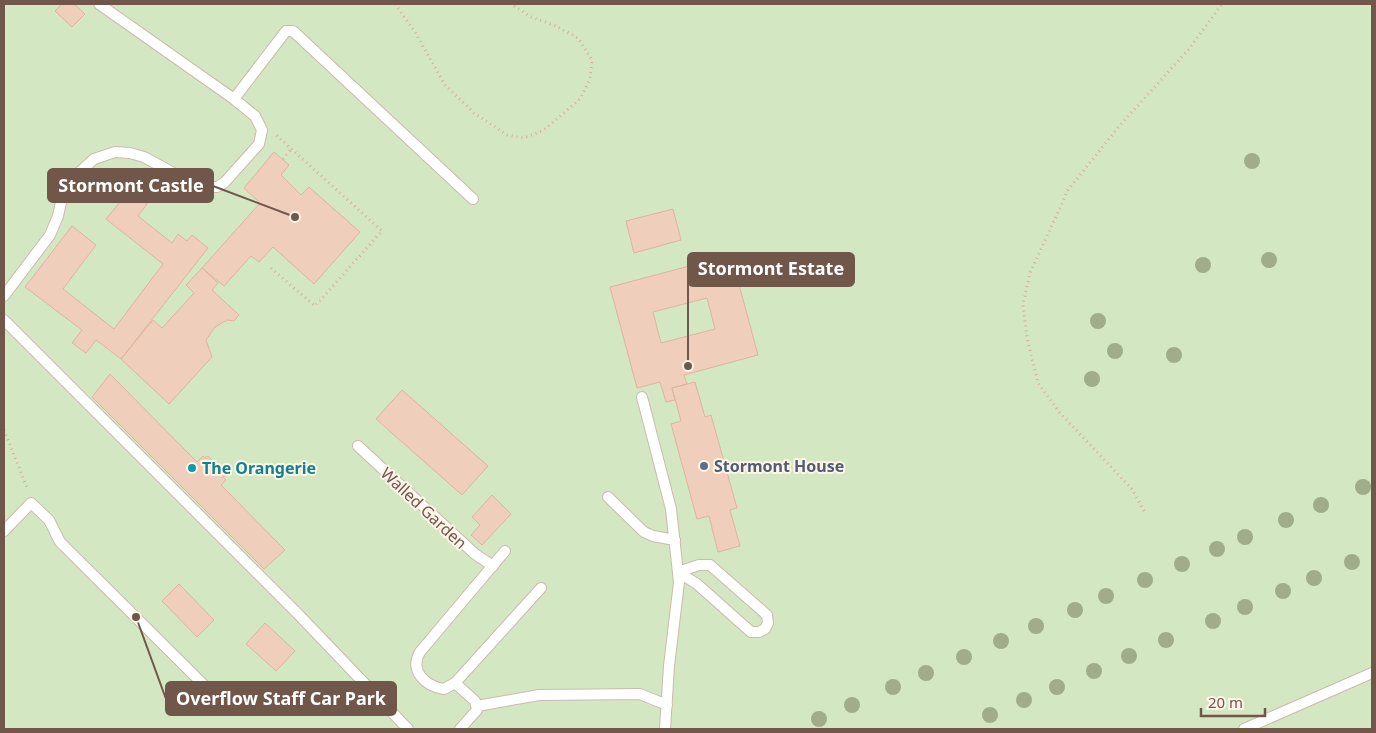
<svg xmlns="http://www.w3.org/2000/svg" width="1376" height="733" font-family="'Noto Sans',sans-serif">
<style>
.green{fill:#d3e7c2}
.building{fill:#efcebc;stroke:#e0b49d;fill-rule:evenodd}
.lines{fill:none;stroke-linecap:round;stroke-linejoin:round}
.service-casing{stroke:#cdbaad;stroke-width:12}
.path{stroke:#d3b19f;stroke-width:3;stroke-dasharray:1 4;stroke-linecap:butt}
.service{stroke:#fff;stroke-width:10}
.tree{fill:#9fad8b}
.service-dot{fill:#5c6f8a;stroke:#fef4e8;stroke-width:2}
.culture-dot{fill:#0f9aa8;stroke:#fef4e8;stroke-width:2}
.labels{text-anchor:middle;stroke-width:4;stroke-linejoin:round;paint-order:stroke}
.service-label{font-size:16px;font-weight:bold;fill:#4e5e75;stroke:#fef4e8;text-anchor:start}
.culture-label{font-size:16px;font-weight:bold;fill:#0d838f;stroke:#fef4e8;text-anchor:start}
.street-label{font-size:16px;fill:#71564a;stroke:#fef4e8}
.leader{fill:none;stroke:#71564a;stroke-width:2}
.callout-dot{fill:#71564a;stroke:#fef4e8;stroke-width:2}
.callout{fill:#71564a;stroke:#71564a;stroke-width:2}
.callout-label{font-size:18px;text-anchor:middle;font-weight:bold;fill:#fff}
</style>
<rect width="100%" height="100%" fill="#fbf0e2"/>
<path class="green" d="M 4,4 L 1372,4 L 1372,729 L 4,729 Z"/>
<path class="building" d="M 62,4 L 74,4 L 85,14 L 72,27 L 55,11 Z
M 274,152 L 289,165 L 281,175 L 301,195 L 309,187 L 360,232 L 314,284 L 273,247 L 259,262 L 251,256 L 224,286 L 202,268 L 260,203 L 244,188 Z
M 130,190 L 147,204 L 138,216 L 172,243 L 178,234 L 187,241 L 192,235 L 208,248 L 121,359 L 96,340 L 86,353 L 72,343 L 82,330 L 25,287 L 72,226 L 96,245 L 63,289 L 114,329 L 163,264 L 106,219 Z
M 673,209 L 681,240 L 634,253 L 626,221 Z
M 731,255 L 758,355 L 684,375 L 687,384 L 672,388 L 675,400 L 666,402 L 660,382 L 637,388 L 610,287 ZM 707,298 L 715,329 L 661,343 L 653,312 Z
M 202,268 L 218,283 L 212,290 L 239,315 L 234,321 L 227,320 L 215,327 L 206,340 L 212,357 L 169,404 L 121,359 L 153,320 L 162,328 L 194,293 L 186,285 Z
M 110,374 L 197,462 L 203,456 L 205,458 L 208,456 L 227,475 L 223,477 L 226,480 L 221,485 L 285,550 L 264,569 L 92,397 Z
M 695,382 L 705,417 L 711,415 L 737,508 L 730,510 L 740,546 L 718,552 L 709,516 L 697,519 L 671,424 L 681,421 L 672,388 Z
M 402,390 L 488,466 L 462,495 L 376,419 Z
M 492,495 L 511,514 L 482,545 L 471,535 L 480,525 L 472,517 Z
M 179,584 L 214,620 L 197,637 L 162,601 Z
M 265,623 L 295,651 L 276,671 L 246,644 Z"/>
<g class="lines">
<g class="service-casing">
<path id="service" d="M 99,4 L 234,99 L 286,31 L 293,31 L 473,199
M 4,296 L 50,235 L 58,216 L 61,202 L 73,178 L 94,159 L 115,152 L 130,153 L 144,157 L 199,187 L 217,187 L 225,182 L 259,144 L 262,130 L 255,116 L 234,99
M 4,320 L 299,615 L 408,729
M 642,397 L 671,509 L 679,582 L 669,666 L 665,729
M 358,446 L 475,554 L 493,566
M 608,497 L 644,532 L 653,536 L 675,540
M 4,531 L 31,503 L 49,520 L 60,542 L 228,709
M 699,565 L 710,565 L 767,615 L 768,623 L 765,629 L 759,632 L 751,632 L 697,584 L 678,572 Z
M 455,683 L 541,588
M 477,706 L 539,695 L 640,694 L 667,705
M 460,729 L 477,710 L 475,701 L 455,683 L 444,689 C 425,686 409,671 420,652 L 505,551
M 1244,729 L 1372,673"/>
</g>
<path class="path" d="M 395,4 L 415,32 L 445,85 L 474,113 L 507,135 L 524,138 L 544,130 L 580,99 L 590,79 L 592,60 L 578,38 L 554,25 L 531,17 L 511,4
M 283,159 L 291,149
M 271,268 L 315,306 L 382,231 L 276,135
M 4,430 L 28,490
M 1144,511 L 1132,489 L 1060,413 L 1038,383 L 1027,338 L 1023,304 L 1030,273 L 1068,190 L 1121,124 L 1189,49 L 1222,4"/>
<use href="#service" class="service"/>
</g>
<g class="tree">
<circle cx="1252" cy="161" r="8"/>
<circle cx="1269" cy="260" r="8"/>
<circle cx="1203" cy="265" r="8"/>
<circle cx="1098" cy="321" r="8"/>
<circle cx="1115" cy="351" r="8"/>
<circle cx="1174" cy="355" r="8"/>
<circle cx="1092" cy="379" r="8"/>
<circle cx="1363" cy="487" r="8"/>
<circle cx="1321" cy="505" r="8"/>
<circle cx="1286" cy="520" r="8"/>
<circle cx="1245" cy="537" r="8"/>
<circle cx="1217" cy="549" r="8"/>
<circle cx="1352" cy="562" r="8"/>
<circle cx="1182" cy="564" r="8"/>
<circle cx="1314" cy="578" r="8"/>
<circle cx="1145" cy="580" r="8"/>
<circle cx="1283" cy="591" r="8"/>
<circle cx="1106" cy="596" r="8"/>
<circle cx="1245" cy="607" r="8"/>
<circle cx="1075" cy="610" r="8"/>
<circle cx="1213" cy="621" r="8"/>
<circle cx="1036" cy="626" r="8"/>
<circle cx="1166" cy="640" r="8"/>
<circle cx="1001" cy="641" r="8"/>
<circle cx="1129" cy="656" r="8"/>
<circle cx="964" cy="657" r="8"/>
<circle cx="1094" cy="671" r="8"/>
<circle cx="926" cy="673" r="8"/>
<circle cx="893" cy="687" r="8"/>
<circle cx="1057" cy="687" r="8"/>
<circle cx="1024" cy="700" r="8"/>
<circle cx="852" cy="705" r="8"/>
<circle cx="990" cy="715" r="8"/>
<circle cx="819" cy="719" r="8"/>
</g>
<circle class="service-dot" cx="704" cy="466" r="5"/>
<circle class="culture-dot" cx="192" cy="468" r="5"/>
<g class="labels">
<g class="service-label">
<text x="714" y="472">Stormont House</text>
</g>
<g class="culture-label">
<text x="202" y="474">The Orangerie</text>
</g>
<g class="street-label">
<text transform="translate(424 508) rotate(43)" y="6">Walled Garden</text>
</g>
</g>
<path class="leader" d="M295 217L213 186M688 366L688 269M136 617L166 699"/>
<g class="callout-dot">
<circle cx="295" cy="217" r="5"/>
<circle cx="688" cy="366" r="5"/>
<circle cx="136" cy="617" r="5"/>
</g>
<g class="callout">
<rect x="48" y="169" width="165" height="33" rx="5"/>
<rect x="688" y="253" width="166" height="33" rx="5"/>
<rect x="166" y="682" width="230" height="33" rx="5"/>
</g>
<g class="callout-label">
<text x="131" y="192">Stormont Castle</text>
<text x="771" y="275">Stormont Estate</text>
<text x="281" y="705">Overflow Staff Car Park</text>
</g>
<rect width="1376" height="733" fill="none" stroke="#71564a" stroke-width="10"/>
<path d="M1201 708v8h64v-8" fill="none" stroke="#71564a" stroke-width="2.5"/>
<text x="1208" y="708" font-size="15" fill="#71564a" stroke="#fef4e8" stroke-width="4" paint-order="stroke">20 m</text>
</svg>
